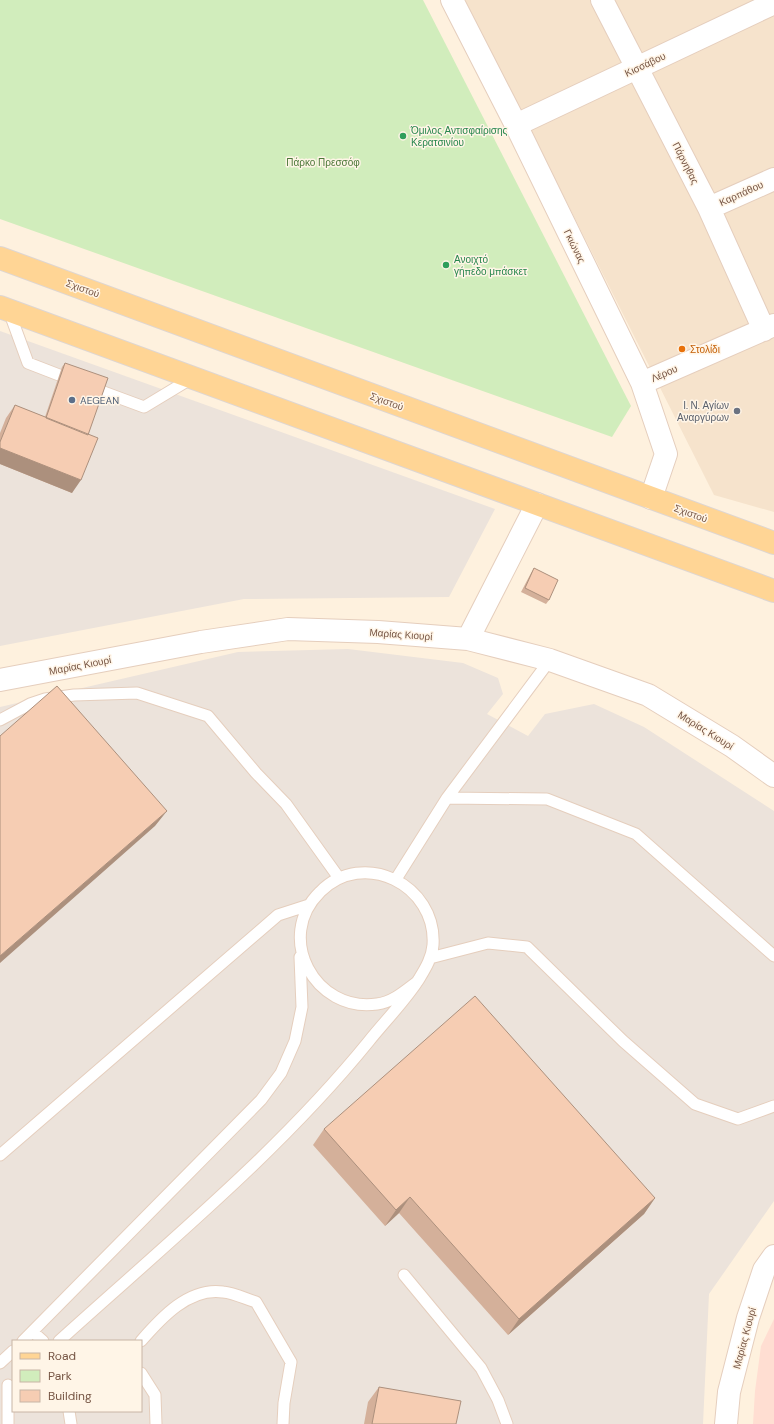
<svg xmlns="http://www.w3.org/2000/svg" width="774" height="1424" font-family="'DM Sans',sans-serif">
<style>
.residential{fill:#f6e3cc}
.commercial{fill:#ffded2}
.industrial{fill:#ece3db;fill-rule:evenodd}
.green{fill:#d1edbc}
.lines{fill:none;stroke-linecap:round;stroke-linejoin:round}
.lane-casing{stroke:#e5cebd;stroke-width:13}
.street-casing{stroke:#e5cebd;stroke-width:24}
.primary-casing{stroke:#ded6d2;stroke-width:24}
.lane{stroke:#fff;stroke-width:11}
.street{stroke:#fff;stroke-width:22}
.primary{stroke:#ffd595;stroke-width:22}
.wall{fill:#d4b09a}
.shaded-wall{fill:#ac907d}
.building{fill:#f6cdb3;stroke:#ac907d}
.leisure-dot{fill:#2e9e5b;stroke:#fff5e7;stroke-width:1.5}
.food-dot{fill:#e8710a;stroke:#fff5e7;stroke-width:1.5}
.service-dot{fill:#5c6f8a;stroke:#fff5e7;stroke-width:1.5}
.worship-dot{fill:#6b7280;stroke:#fff5e7;stroke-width:1.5}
.labels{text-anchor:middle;stroke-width:3;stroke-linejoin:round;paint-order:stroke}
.street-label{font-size:10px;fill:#765544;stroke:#fff5e7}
.leisure-label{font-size:10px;fill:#27864d;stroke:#fff5e7;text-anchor:start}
.park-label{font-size:10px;fill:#4c7839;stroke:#fff5e7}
.food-label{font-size:10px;fill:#c56008;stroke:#fff5e7;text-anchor:start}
.service-label{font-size:10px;fill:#4e5e75;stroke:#fff5e7;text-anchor:start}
.worship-label{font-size:10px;fill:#5b616d;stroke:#fff5e7;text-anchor:end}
</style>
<rect width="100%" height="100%" fill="#fef1de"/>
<path class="residential" d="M 465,0 L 774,0 L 774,512 L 714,495 Z"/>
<path class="commercial" d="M 774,1319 L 774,1424 L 753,1424 L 755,1391 L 761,1346 Z"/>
<path class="industrial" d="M 0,331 L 495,509 L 449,597 L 244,599 L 0,646 Z
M 348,649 L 463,663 L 498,678 L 503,694 L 487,714 L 528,736 L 545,714 L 594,704 L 644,727 L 774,811 L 774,1201 L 709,1294 L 703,1424 L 0,1424 L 0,707 L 238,652 ZM 13,1341 L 141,1341 L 141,1411 L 13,1411 Z"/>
<path class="green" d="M 0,0 L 423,0 L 631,406 L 612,437 L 0,219 Z"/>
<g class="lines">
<g class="lane-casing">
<path id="lane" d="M 9,311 L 28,363 L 72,380
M 90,387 L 144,407 L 192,378
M 0,720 L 30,704 L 45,699 L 74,695 L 137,693 L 208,716 L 256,773 L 286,804 L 339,878
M 447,798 L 547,799 L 636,834 L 774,956
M 396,879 L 447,798 L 550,660
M 430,958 L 488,943 L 527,947 L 623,1041 L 695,1104 L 738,1119 L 774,1106
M 0,1155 L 278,915 L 309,905
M 404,1275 L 481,1368 L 498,1400 L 507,1424
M 33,1332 L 43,1341
M 23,1341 L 261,1100 L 281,1073 L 295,1041 L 302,1007 L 300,957
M 59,1341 C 165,1245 279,1152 369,1041 C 385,1021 405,1001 419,979 C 425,969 432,958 433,945 C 437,885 363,848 320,892 C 274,937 315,1013 377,1004 C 393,1002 405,991 417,982
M 141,1341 C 161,1318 189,1287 223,1292 C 234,1293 246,1299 256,1302 L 291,1362 L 284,1403 L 283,1424
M 0,1363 L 13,1351
M 141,1373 L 155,1395 L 156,1424
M 8,1385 L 8,1424
M 69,1411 L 71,1424"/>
</g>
<g class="street-casing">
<path id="street" d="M 452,0 L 516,125 L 642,383 L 666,454 L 651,498
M 602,0 L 709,208 L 764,330
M 516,125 L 774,3
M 709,208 L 774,179
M 642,383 L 774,325
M 468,639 L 537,504
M 0,680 L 201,642 L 288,629 L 378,632 L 468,639 L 550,660 L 648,695 L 732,746 L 774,776
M 726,1424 L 729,1392 L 748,1318 L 764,1270 L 774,1256"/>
</g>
<g class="primary-casing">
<path id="primary" d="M 0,258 L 774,543
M 0,307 L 774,591"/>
</g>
<use href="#lane" class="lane"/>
<use href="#street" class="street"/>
<use href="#primary" class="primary"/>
</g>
<path class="wall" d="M 65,363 L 88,435 L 72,493 L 0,464 L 0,433 L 6,418 L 15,405 L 45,417 L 62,367 Z
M 534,568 L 549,600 L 546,604 L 521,592 L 531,573 Z
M 324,1129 L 655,1198 L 644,1214 L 508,1335 L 399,1213 L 385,1226 L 313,1145 Z
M 379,1387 L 456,1424 L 364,1424 L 368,1402 Z"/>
<path class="shaded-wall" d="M 0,448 L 81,480 L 72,493 L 0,464 Z
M 167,811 L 155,826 L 0,963 L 0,956 Z
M 410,1197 L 399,1213 L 385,1226 L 396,1210 Z
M 655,1198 L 644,1214 L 508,1335 L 519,1319 Z"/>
<path class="building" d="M 65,363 L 108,378 L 88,435 L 46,418 Z
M 15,405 L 98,438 L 81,480 L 0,448 L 0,442 Z
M 534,568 L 558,580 L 549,600 L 525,588 Z
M 57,686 L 167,811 L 0,956 L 0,736 Z
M 475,996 L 655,1198 L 519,1319 L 410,1197 L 396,1210 L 324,1129 Z
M 379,1387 L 461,1401 L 456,1424 L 372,1424 Z"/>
<g class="leisure-dot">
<circle cx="403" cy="136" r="4"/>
<circle cx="446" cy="265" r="4"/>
</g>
<circle class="food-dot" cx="682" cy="349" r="4"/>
<circle class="service-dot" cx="72" cy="400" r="4"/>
<circle class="worship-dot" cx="737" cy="411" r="4"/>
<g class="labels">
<g class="street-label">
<text transform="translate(645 64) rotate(-25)" y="4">Κισσάβου</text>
<text transform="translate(686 163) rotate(63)" y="4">Πάρνηθας</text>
<text transform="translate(741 193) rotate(-24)" y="4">Καρπάθου</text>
<text transform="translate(575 246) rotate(64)" y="4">Γκιώνας</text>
<text transform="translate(83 288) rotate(20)" y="4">Σχιστού</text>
<text transform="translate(664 373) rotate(-24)" y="4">Λέρου</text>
<text transform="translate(387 401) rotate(20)" y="4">Σχιστού</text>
<text transform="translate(691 513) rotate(20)" y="4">Σχιστού</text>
<text transform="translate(401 634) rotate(4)" y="4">Μαρίας Κιουρί</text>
<text transform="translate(80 665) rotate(-11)" y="4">Μαρίας Κιουρί</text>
<text transform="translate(706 730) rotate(32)" y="4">Μαρίας Κιουρί</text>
<text transform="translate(744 1338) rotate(-75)" y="4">Μαρίας Κιουρί</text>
</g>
<g class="leisure-label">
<text x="411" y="134">Όμιλος Αντισφαίρισης<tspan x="411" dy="12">Κερατσινίου</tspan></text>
<text x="454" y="263">Ανοιχτό<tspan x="454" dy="12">γήπεδο μπάσκετ</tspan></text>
</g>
<g class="park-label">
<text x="323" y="166">Πάρκο Πρεσσόφ</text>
</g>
<g class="food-label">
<text x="690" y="353">Στολίδι</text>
</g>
<g class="service-label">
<text x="80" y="404">AEGEAN</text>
</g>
<g class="worship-label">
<text x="729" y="409">Ι. Ν. Αγίων<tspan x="729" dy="12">Αναργύρων</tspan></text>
</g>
</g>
<rect x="12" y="1340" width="130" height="72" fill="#fff5e7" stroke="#c8b5a6"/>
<rect x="20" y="1353" width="20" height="6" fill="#ffd595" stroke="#c8b5a6"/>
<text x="48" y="1360" font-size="12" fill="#765544">Road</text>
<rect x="20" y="1370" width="20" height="12" fill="#d1edbc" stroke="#c8b5a6"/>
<text x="48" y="1380" font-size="12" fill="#765544">Park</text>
<rect x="20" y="1390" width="20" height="12" fill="#f6cdb3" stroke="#c8b5a6"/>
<text x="48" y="1400" font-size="12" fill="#765544">Building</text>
</svg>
